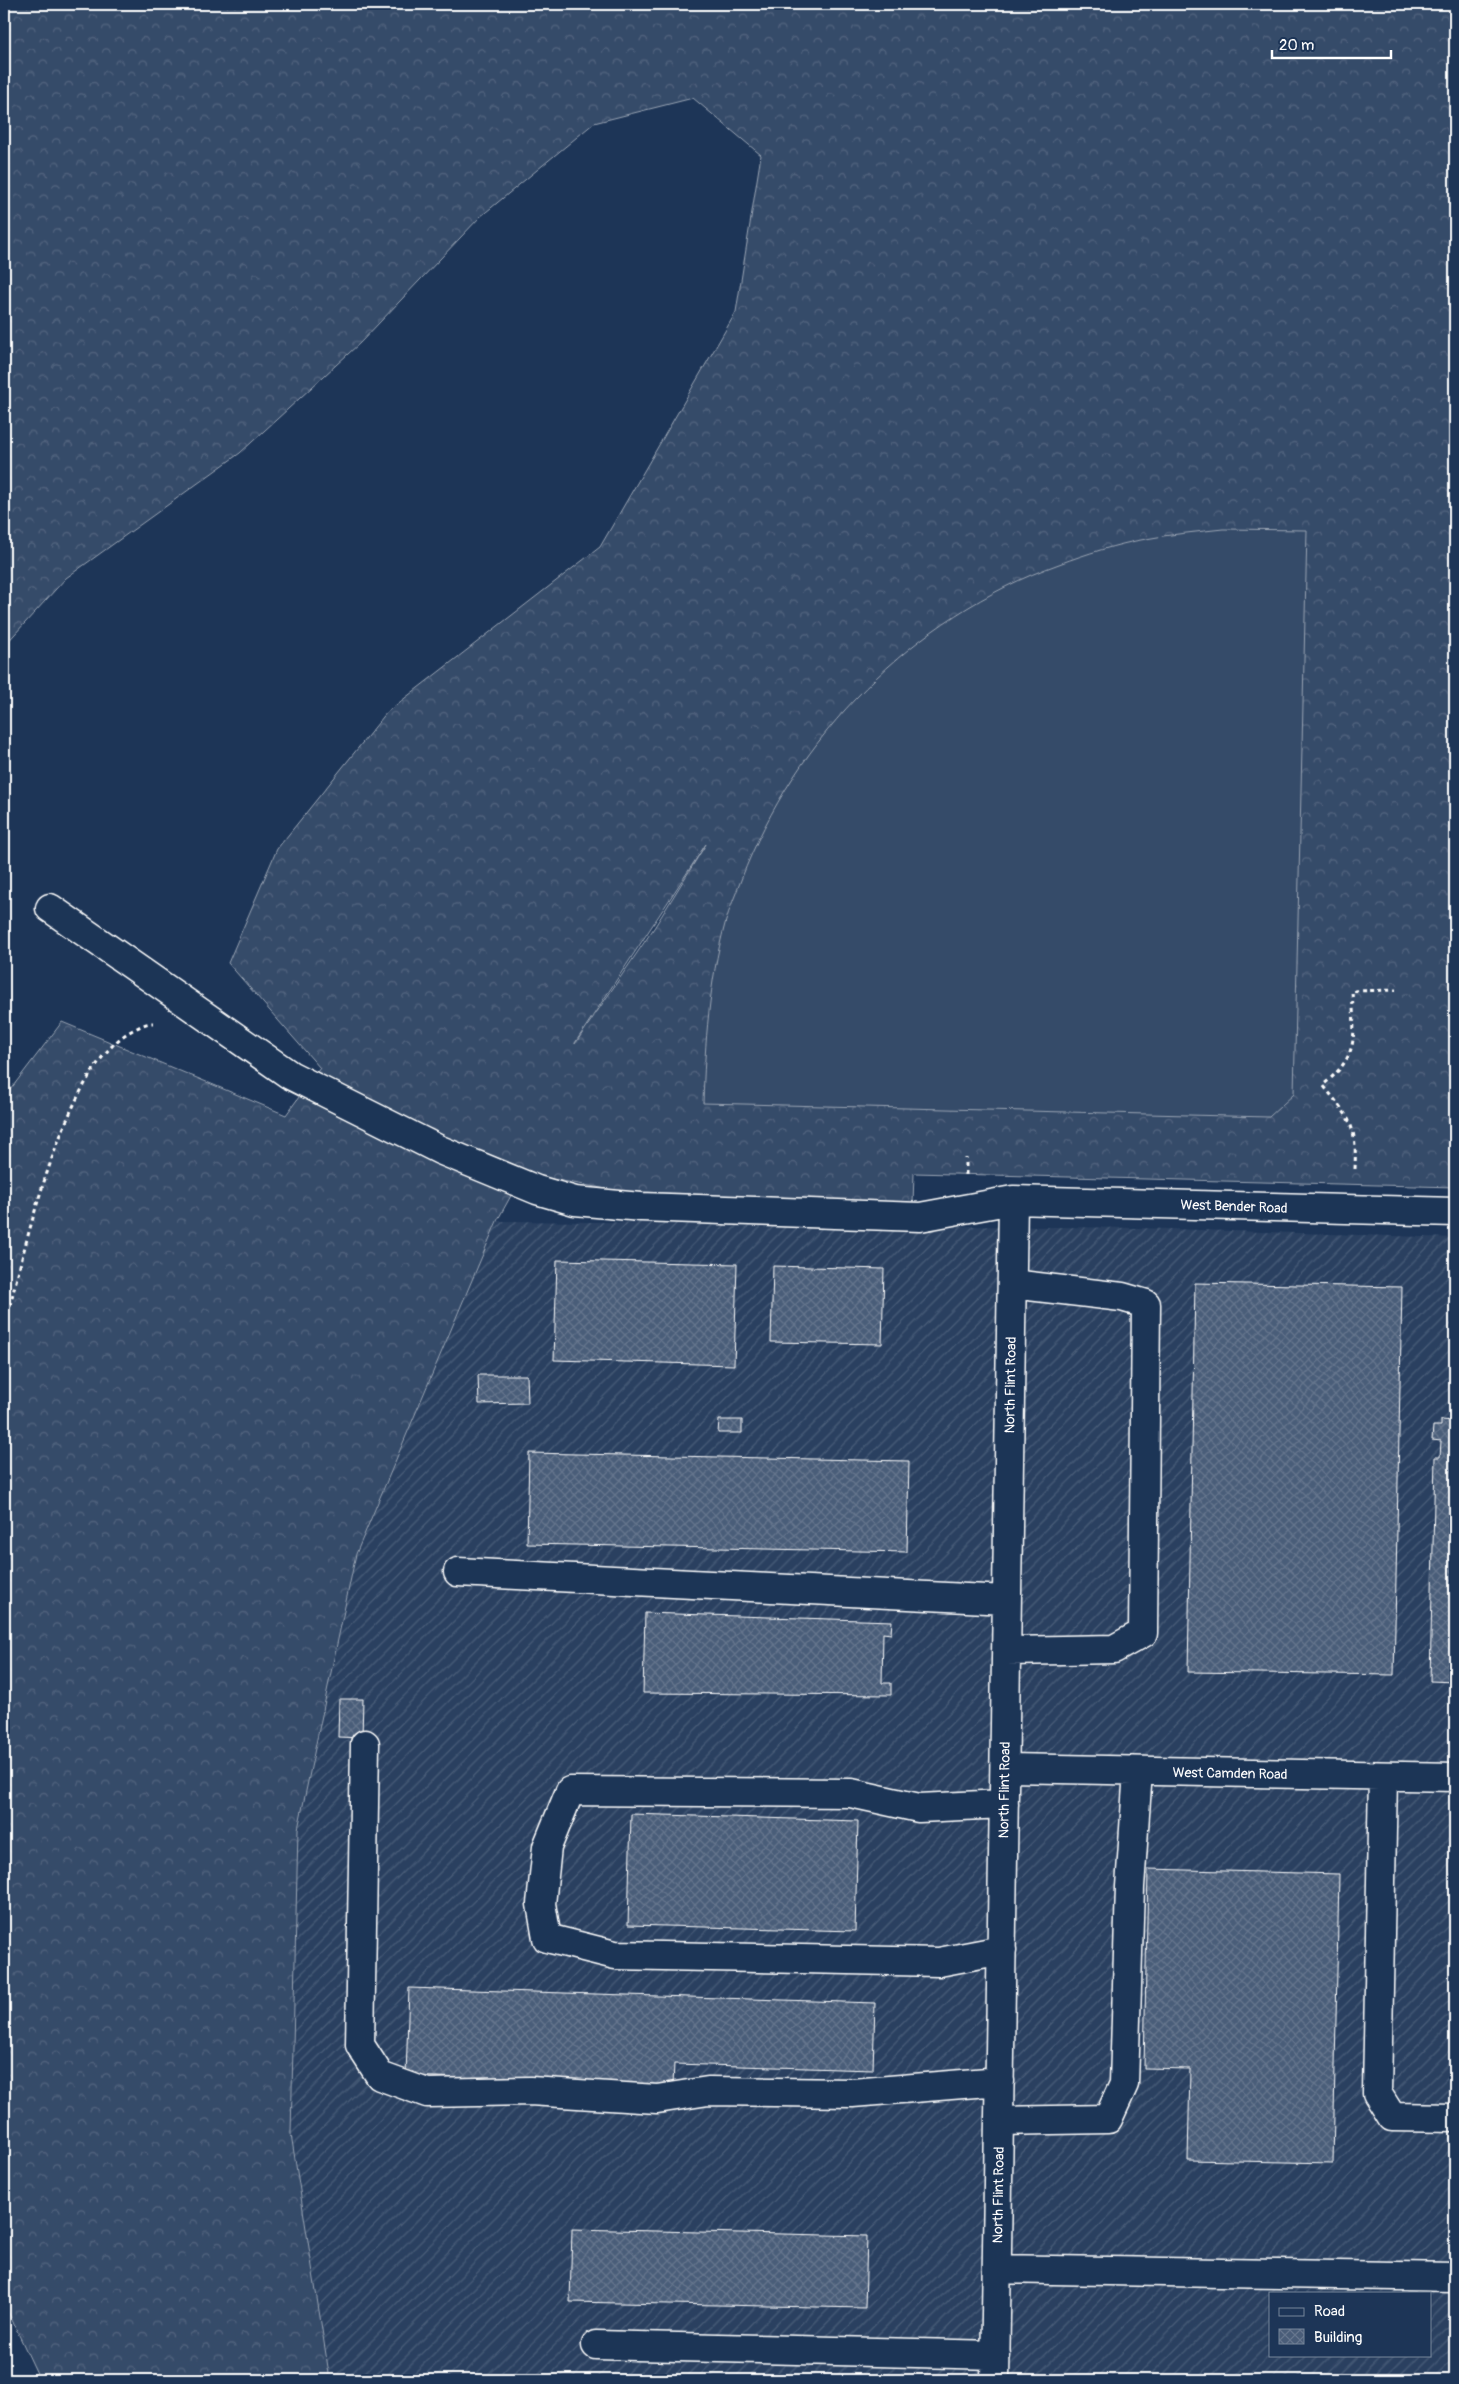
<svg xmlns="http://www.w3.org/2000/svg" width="1459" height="2384" font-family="Pangolin,sans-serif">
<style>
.industrial{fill:url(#industrial-furrows);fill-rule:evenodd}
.forest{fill:url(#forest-crowns);stroke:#9aa5b4;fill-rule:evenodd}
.pitch{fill:#364b69;stroke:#9aa5b4}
.building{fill:url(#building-cross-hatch);stroke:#fff}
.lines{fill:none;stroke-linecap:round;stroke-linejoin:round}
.minor-casing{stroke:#fff;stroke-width:31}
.path{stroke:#fff;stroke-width:3;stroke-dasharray:4 4;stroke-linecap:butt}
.minor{stroke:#1d3557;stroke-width:28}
.labels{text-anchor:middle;stroke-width:4;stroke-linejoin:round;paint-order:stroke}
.street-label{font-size:14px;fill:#fff;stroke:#1d3557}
</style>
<defs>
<pattern id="industrial-furrows" width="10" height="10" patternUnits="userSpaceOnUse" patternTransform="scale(1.25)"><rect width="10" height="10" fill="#2a4161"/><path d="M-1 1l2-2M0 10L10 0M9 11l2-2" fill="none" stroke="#4a5e79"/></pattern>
<pattern id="forest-crowns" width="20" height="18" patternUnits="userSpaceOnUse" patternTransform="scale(1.25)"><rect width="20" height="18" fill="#364b69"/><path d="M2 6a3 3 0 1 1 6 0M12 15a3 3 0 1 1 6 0" fill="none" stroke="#546680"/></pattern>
<pattern id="building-cross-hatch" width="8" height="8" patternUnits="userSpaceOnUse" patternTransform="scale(1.25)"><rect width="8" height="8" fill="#4a5d79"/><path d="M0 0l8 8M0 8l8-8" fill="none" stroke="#65758d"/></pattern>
</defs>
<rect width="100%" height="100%" fill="#1d3557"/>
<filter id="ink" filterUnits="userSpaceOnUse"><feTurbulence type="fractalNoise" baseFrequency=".02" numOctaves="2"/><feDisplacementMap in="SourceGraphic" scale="10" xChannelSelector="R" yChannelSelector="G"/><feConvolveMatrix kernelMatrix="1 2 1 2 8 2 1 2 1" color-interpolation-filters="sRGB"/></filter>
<g filter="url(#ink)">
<path class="industrial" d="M 497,1221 L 1137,1228 L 1455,1238 L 1455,2380 L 330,2380 L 291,2134 L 298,1829 L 356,1554 ZM 1270,2293 L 1430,2293 L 1430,2355 L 1270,2355 Z"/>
<path class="forest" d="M 4,4 L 1455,4 L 1455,1187 L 914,1173 L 913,1204 L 618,1191 L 523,1174 L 497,1221 L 356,1554 L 298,1829 L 291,2134 L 330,2380 L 40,2380 L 4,2303 L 4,1117 L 10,1090 L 62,1022 L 286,1115 L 320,1068 L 228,963 L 277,849 L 387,712 L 600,547 L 736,312 L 761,155 L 693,98 L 594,123 L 480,217 L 360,343 L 240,453 L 66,578 L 4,646 ZM 706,844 L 654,928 L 575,1044 L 575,1043 Z"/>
<path class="pitch" d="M 1223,529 L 1307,530 L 1294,1094 L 1269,1117 L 703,1103 C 705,1043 709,983 725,924 C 729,909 736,894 741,880 C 795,737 914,616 1059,564 C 1086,554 1117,544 1146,539 C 1171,534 1197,532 1223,529 Z"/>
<path class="building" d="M 557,1260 L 737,1264 L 734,1365 L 554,1360 Z
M 773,1266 L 884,1269 L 882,1344 L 771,1342 Z
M 1195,1283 L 1402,1287 L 1394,1675 L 1188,1672 Z
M 478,1375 L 527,1375 L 528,1403 L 479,1404 Z
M 719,1420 L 742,1420 L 742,1433 L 718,1433 Z
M 1441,1420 L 1455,1421 L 1455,1682 L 1430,1681 L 1435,1457 L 1440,1457 L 1441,1441 L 1432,1440 L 1433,1426 L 1441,1426 Z
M 529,1453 L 909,1461 L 907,1552 L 527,1544 Z
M 645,1613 L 892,1621 L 891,1634 L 883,1633 L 882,1683 L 891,1683 L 891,1695 L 643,1693 Z
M 339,1699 L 363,1699 L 362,1738 L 338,1737 Z
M 631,1814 L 858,1821 L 855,1931 L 628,1925 Z
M 1148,1869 L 1339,1874 L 1333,2163 L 1188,2160 L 1190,2069 L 1144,2068 Z
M 409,1988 L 875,2003 L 873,2070 L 674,2064 L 673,2085 L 406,2076 Z
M 572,2229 L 867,2236 L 865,2308 L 570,2302 Z"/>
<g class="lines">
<g class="minor-casing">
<path id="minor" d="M 50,908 L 290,1075 L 440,1150 L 537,1190 L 575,1201 L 641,1207 L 920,1217 L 1013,1200 L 1455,1212
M 458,1572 L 1006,1600
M 1006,1651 L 1114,1649 L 1143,1633 L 1146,1304 L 1122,1297 L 1012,1284
M 365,1744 L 360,2045 L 380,2076 L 427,2093 L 530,2091 L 657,2099 L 708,2091 L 852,2093 L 1000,2081
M 1005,1768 L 1455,1777
M 1383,1776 L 1377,2093 L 1392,2117 L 1455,2118
M 1002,1950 L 939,1962 L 615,1955 L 547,1938 L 541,1904 L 547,1847 L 570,1791 L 851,1793 L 919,1808 L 1004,1804
M 999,2121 L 1108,2119 L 1124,2084 L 1130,1887 L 1138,1771
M 997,2269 L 1455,2277
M 596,2345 L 996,2355
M 995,2380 L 1013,1200"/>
</g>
<path class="path" d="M 1355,1169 C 1357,1124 1350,1119 1323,1085 C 1361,1054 1354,1035 1352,991 L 1396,990
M 966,1175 L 966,1158
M 4,1329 C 23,1256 64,1062 135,1029 C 141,1026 146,1023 153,1023"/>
<use href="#minor" class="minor"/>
</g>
</g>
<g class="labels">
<g class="street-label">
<text transform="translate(1234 1206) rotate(2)" y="5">West Bender Road</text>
<text transform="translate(1010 1385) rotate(-89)" y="5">North Flint Road</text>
<text transform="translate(1230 1773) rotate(1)" y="5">West Camden Road</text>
<text transform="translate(1004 1790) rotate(-89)" y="5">North Flint Road</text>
<text transform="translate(998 2195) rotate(-89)" y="5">North Flint Road</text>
</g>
</g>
<rect width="1459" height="2384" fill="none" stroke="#1d3557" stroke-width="20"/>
<rect x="10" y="10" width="1439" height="2364" fill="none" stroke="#fff" stroke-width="2" filter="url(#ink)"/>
<rect x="1269" y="2292" width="162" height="65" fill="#1d3557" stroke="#77869a"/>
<rect x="1279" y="2308" width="25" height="8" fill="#1d3557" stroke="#77869a"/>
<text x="1314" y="2316" font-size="15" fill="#ffffff">Road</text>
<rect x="1279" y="2329" width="25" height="15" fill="url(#building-cross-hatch)" stroke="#77869a"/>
<text x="1314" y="2342" font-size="15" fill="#ffffff">Building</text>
<path d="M1272 50v8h119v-8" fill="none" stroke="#ffffff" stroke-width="2.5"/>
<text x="1279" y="50" font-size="15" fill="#ffffff" stroke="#1d3557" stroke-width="4" paint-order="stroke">20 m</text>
</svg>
